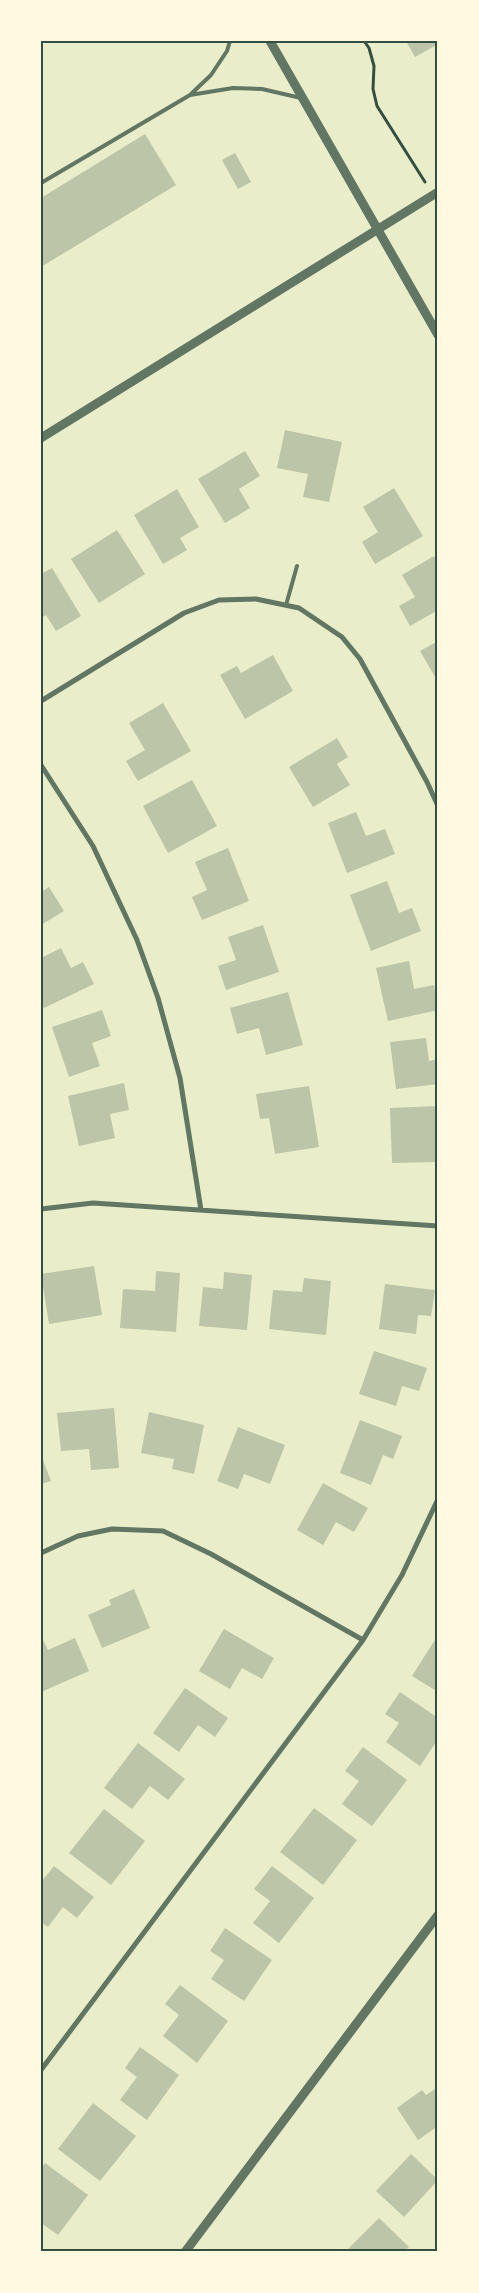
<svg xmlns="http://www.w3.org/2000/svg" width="479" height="2293" font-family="'Asap Condensed',sans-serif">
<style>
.building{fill:#bcc5a7}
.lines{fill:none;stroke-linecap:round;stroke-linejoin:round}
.path{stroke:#344e41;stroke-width:3}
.service{stroke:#617663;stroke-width:4}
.minor{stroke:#617663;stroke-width:5}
.tertiary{stroke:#617663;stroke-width:9}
.neatline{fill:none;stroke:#344e41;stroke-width:2}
</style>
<rect width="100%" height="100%" fill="#e9edc9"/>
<path class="building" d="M 406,41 L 438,41 L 438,44 L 415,57 Z
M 145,134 L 176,185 L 41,267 L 41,198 Z
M 235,153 L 251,182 L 238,189 L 222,160 Z
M 285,430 L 342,442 L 329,502 L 303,497 L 308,474 L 277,468 Z
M 245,451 L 260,476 L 239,489 L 250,508 L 225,523 L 198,479 Z
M 394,488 L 423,536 L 375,564 L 362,542 L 378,532 L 363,507 Z
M 177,489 L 199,527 L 180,538 L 187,550 L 163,564 L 134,515 Z
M 117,530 L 145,574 L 99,603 L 71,559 Z
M 434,556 L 438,563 L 438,610 L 410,626 L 399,606 L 415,597 L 402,575 Z
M 52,568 L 81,616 L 56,631 L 46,615 L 41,618 L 41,574 Z
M 438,641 L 438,682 L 420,651 Z
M 273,655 L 293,691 L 245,719 L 220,675 L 237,666 L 241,673 Z
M 163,703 L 191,751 L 138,781 L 126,761 L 145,750 L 129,723 Z
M 337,738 L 348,757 L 337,764 L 350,785 L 313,807 L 289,767 Z
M 192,780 L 217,826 L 168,853 L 143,806 Z
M 356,812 L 366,836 L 385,829 L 395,854 L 347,873 L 328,823 Z
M 228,848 L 249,901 L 202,920 L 192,897 L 207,890 L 195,862 Z
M 387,881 L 399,913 L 412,908 L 421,931 L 371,951 L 350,895 Z
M 49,887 L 64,911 L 41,925 L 41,892 Z
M 263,925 L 279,972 L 226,990 L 218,966 L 236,960 L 228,937 Z
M 61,948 L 71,968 L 83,962 L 94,984 L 44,1008 L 41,1003 L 41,958 Z
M 409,961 L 414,989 L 434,985 L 438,1010 L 388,1021 L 376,968 Z
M 288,992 L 303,1045 L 266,1055 L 259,1028 L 237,1034 L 230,1008 Z
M 102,1010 L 111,1036 L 92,1043 L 100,1066 L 69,1077 L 52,1027 Z
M 426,1038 L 429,1061 L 438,1059 L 438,1084 L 396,1089 L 390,1042 Z
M 124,1083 L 129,1110 L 110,1114 L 115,1138 L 79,1146 L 68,1096 Z
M 309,1086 L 319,1147 L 275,1154 L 269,1118 L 260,1119 L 256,1094 Z
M 438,1106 L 437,1162 L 392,1163 L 390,1108 Z
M 94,1266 L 102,1315 L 49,1324 L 41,1274 Z
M 156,1271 L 180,1273 L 176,1332 L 120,1328 L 123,1289 L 155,1291 Z
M 224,1272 L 252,1275 L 247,1330 L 199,1326 L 203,1287 L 223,1289 Z
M 304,1278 L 331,1281 L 326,1335 L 269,1329 L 273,1290 L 302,1292 Z
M 385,1284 L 435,1290 L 431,1316 L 418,1315 L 416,1334 L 379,1329 Z
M 374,1351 L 427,1368 L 419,1391 L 402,1386 L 396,1406 L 359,1394 Z
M 114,1408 L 119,1468 L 91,1470 L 89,1449 L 61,1451 L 57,1413 Z
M 149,1412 L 204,1425 L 194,1474 L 172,1469 L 174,1459 L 141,1453 Z
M 360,1420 L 402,1436 L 393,1459 L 383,1455 L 371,1485 L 340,1473 Z
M 238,1427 L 285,1445 L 270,1484 L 244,1474 L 238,1489 L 217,1481 Z
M 41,1455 L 51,1481 L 41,1484 Z
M 323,1483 L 368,1508 L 354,1532 L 336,1522 L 323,1545 L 297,1530 Z
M 134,1589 L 150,1628 L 102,1648 L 88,1615 L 111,1605 L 109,1600 Z
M 224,1629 L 274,1658 L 262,1679 L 242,1668 L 230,1689 L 199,1671 Z
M 438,1635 L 438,1692 L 412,1676 Z
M 41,1636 L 48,1650 L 75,1638 L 89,1671 L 41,1692 Z
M 185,1688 L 228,1718 L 215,1737 L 198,1725 L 179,1752 L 153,1733 Z
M 400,1692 L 438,1718 L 438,1739 L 420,1766 L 386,1742 L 399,1723 L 385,1714 Z
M 138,1743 L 185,1779 L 168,1800 L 150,1786 L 132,1809 L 104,1788 Z
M 363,1747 L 407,1780 L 372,1826 L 342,1804 L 359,1781 L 345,1771 Z
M 314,1808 L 357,1840 L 323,1885 L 280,1852 Z
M 104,1809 L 145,1841 L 111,1885 L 69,1853 Z
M 54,1866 L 94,1897 L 77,1918 L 63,1907 L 48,1927 L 41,1922 L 41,1882 Z
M 272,1866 L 314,1898 L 279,1943 L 253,1923 L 270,1901 L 254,1889 Z
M 225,1928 L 272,1960 L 244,2001 L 211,1979 L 224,1960 L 210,1951 Z
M 180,1985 L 228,2021 L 197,2063 L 163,2036 L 179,2015 L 165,2004 Z
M 140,2047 L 179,2075 L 147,2120 L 120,2100 L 137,2077 L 125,2068 Z
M 438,2087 L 438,2126 L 418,2140 L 397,2108 L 422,2090 L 426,2095 Z
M 93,2103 L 136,2136 L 100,2181 L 58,2149 Z
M 411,2154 L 438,2180 L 404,2217 L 376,2191 Z
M 45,2163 L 88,2195 L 58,2235 L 41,2223 L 43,2194 L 41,2169 Z
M 379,2218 L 409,2247 L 404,2252 L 345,2252 Z"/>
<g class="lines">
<path class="path" d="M 364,41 L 369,48 L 374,66 L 373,89 L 377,106 L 425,182"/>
<path class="service" d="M 190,95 L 233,88 L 262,89 L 301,98
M 41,183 L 190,95 L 211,75 L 227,51 L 230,41
M 286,605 L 297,566"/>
<path class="minor" d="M 41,701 L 184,613 L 219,600 L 256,599 L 299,608 L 342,637 L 360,659 L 427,782 L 438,806
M 41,765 L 93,846 L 137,940 L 158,998 L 180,1078 L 201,1210
M 41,1209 L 93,1203 L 438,1226
M 41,1553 L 78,1536 L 112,1529 L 163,1531 L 211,1554 L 363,1640
M 41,2070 L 363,1640 L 402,1575 L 438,1499"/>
<path class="tertiary" d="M 270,41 L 438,335
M 41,438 L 438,192
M 185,2252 L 438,1915"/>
</g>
<rect width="479" height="2293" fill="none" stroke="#fefae0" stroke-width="85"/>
<rect x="42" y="42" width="394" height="2208" class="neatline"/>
</svg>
